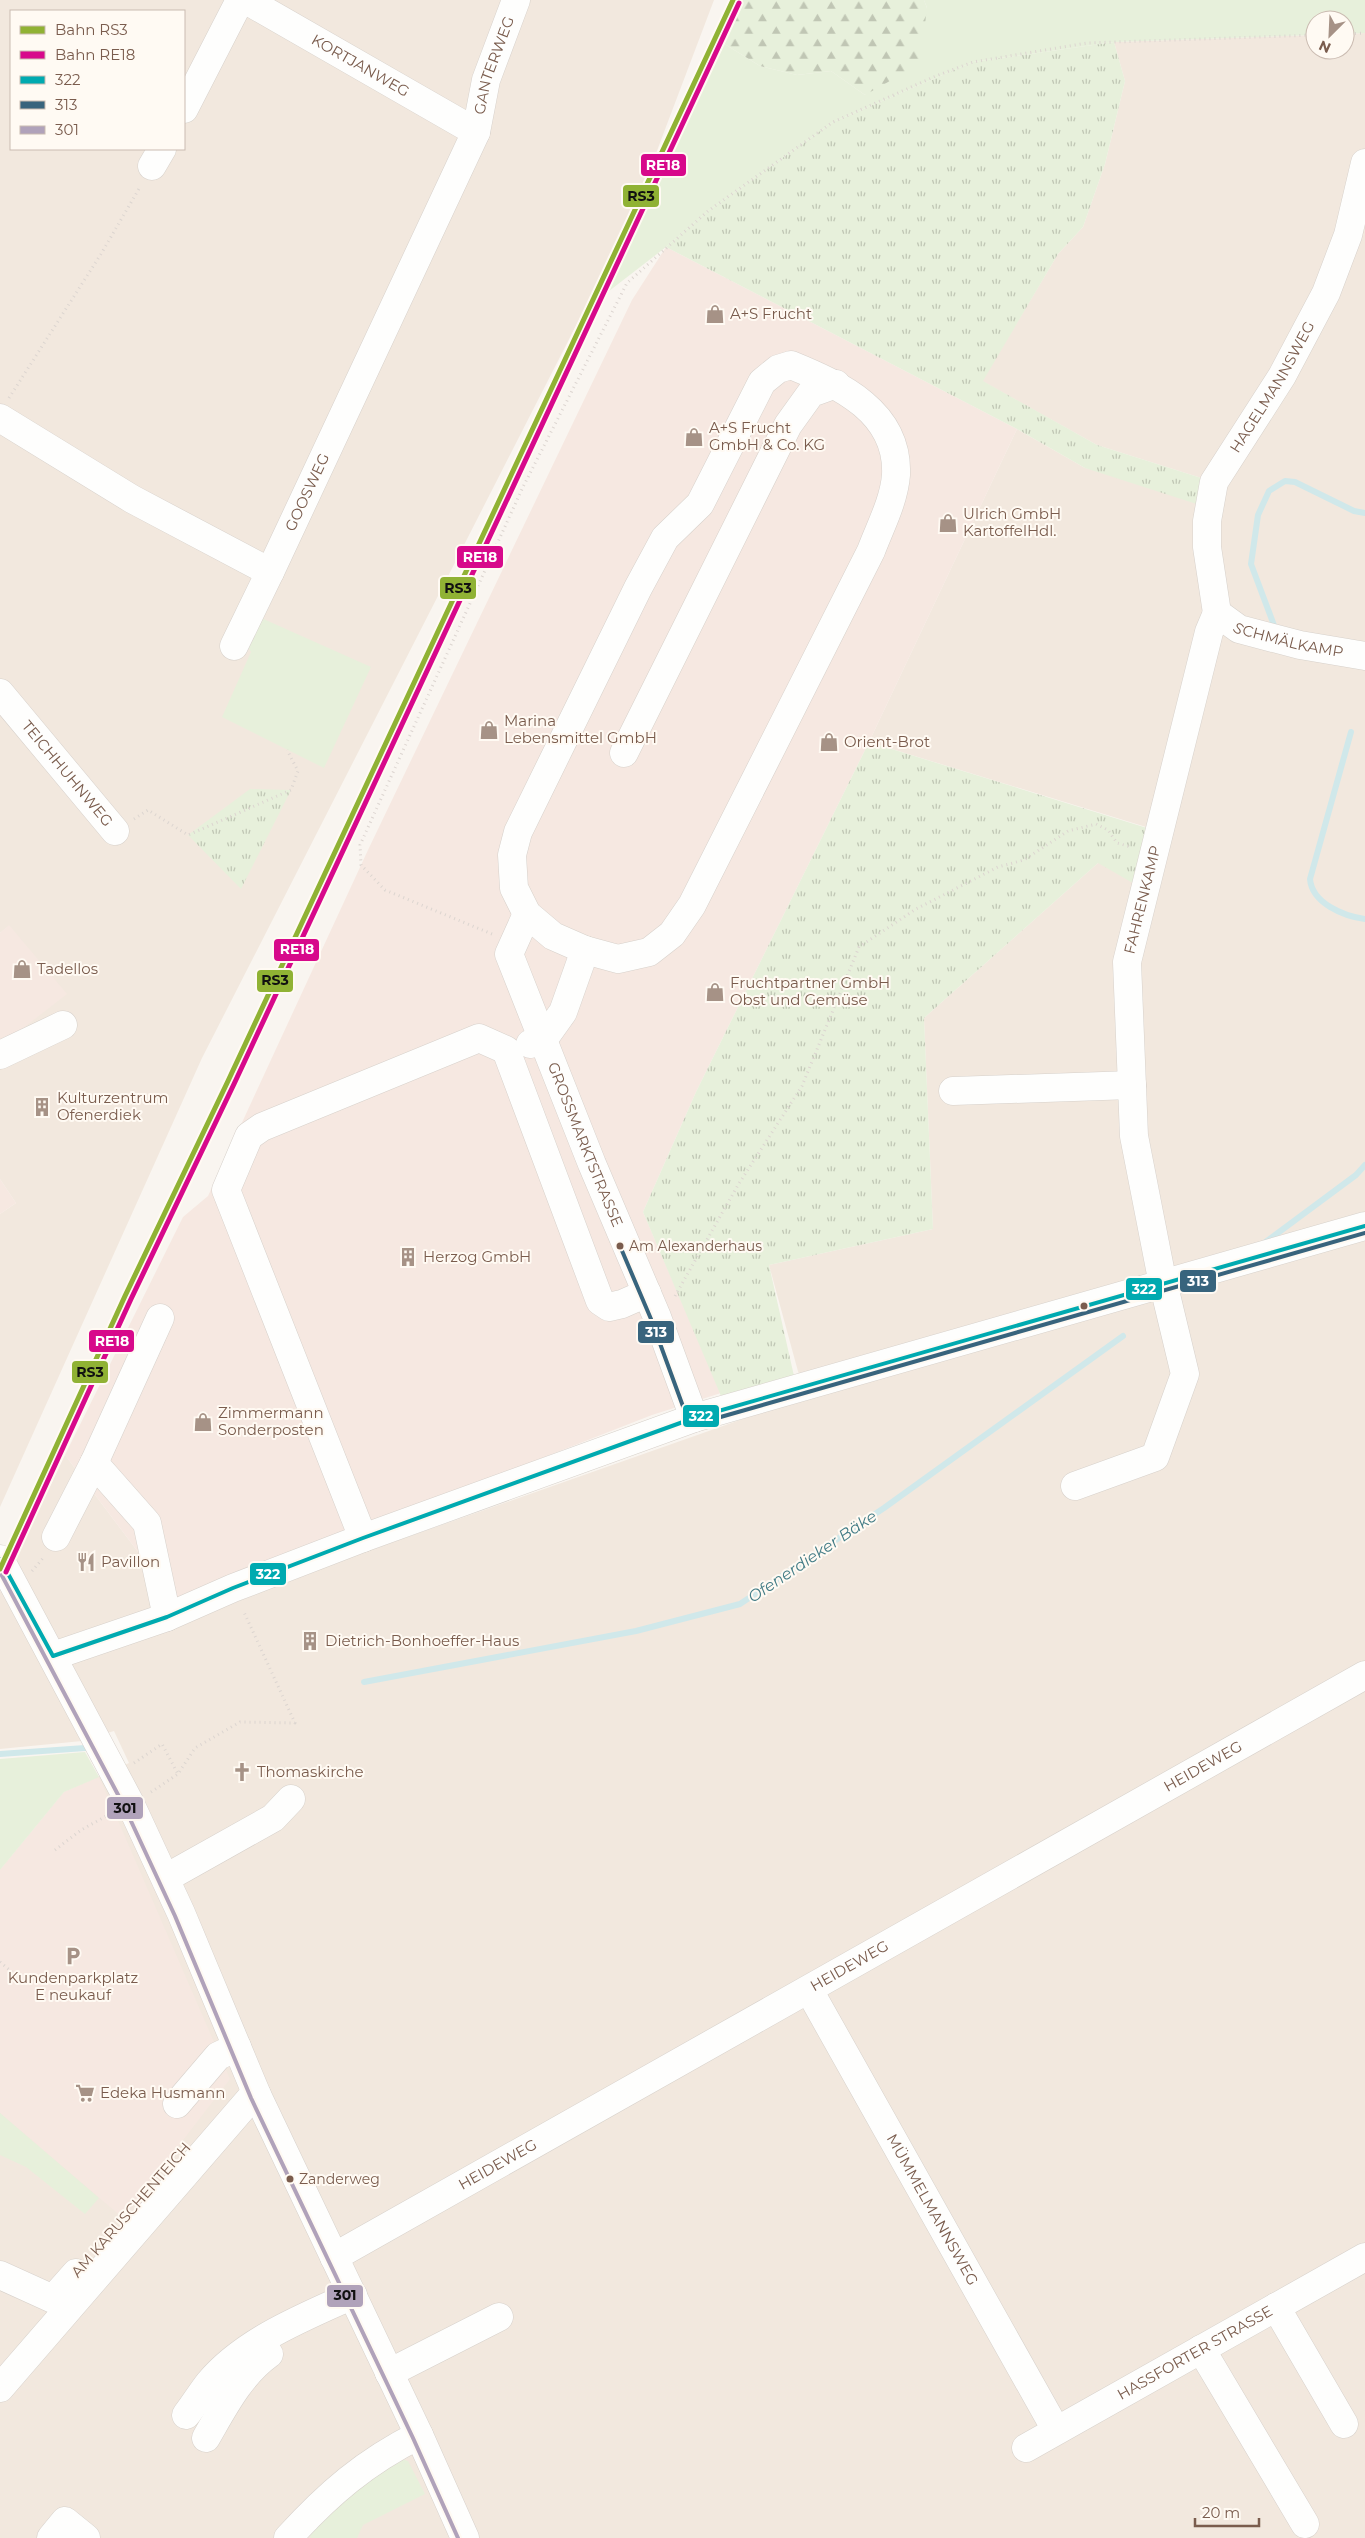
<svg xmlns="http://www.w3.org/2000/svg" width="1365" height="2538" font-family="Montserrat,sans-serif">
<style>
.residential{fill:#f2e8de;fill-rule:evenodd}
.commercial{fill:#f6e8e1}
.grass{fill:#e7f0db}
.forest{fill:url(#forest-firs)}
.park{fill:url(#park-tufts)}
.lines{fill:none;stroke-linecap:round;stroke-linejoin:round}
.stream{stroke:#d0e8ea;stroke-width:6}
.minor-casing{stroke:#d7d1cb;stroke-width:29}
.path{stroke:#dcd5d0;stroke-width:3;stroke-dasharray:1 4;stroke-linecap:butt}
.minor{stroke:#fefefd;stroke-width:28}
.bus-1-casing{stroke:#fffaf3;stroke-width:8}
.bus-2-casing{stroke:#fffaf3;stroke-width:8}
.bus-3-casing{stroke:#fffaf3;stroke-width:8}
.bus-1{stroke:#00aab0;stroke-width:4}
.bus-2{stroke:#38647d;stroke-width:4}
.bus-3{stroke:#b0a2ba;stroke-width:4}
.rail-1-casing{stroke:#fffaf3;stroke-width:9}
.rail-2-casing{stroke:#fffaf3;stroke-width:9}
.rail-1{stroke:#90b234;stroke-width:5}
.rail-2{stroke:#d7098b;stroke-width:5}
.bus-dot{fill:#7a5c4d;stroke:#fffaf3;stroke-width:2}
.labels{text-anchor:middle;stroke-width:4;stroke-linejoin:round;paint-order:stroke}
.bus-label{font-size:14px;fill:#7a5c4d;stroke:#fffaf3;text-anchor:start}
.street-label{font-size:15px;fill:#7a5c4d;stroke:#fffaf3}
.poi-label{font-size:15px;fill:#7a5c4d;stroke:#fffaf3;text-anchor:start}
.water-label{font-size:16px;font-style:italic;fill:#437c86;stroke:#fffaf3}
.line-badge{stroke:#fffaf3;stroke-width:2}
.badge-label{font-size:14px;text-anchor:middle;font-weight:bold;fill:#fff}
.pale-badge-label{font-size:14px;text-anchor:middle;font-weight:bold;fill:#111}
</style>
<defs>
<pattern id="forest-firs" width="22" height="20" patternUnits="userSpaceOnUse" patternTransform="scale(1.25)"><rect width="22" height="20" fill="#e7f0db"/><path d="M5 1l3.5 6h-7zM16 11l3.5 6h-7z" fill="#c0c6b4"/></pattern>
<pattern id="park-tufts" width="24" height="20" patternUnits="userSpaceOnUse" patternTransform="scale(1.25)"><rect width="24" height="20" fill="#e7f0db"/><path d="M3 7l-1-3M5 7V3M7 7l1-3M15 17l-1-3M17 17v-4M19 17l1-3" fill="none" stroke="#c0c6b4"/></pattern>
</defs>
<rect width="100%" height="100%" fill="#f9f5f0"/>
<path class="residential" d="M 0,0 L 714,0 L 633,214 L 202,1058 L 0,1507 L 0,1214 L 16,1203 L 0,1179 L 0,1046 L 9,926 L 0,933 ZM 11,11 L 184,11 L 184,149 L 11,149 Z
M 1365,33 L 1365,2538 L 0,2538 L 0,1870 L 64,1792 L 129,1763 L 114,1731 L 82,1741 L 0,1749 L 0,1592 L 65,1455 L 175,1601 L 182,1623 L 365,1552 L 805,1397 L 769,1265 L 933,1229 L 924,1018 L 1098,863 L 1159,831 L 869,742 L 1017,429 L 1085,468 L 1214,482 L 1097,445 L 982,381 L 1058,254 L 1083,227 L 1105,164 L 1125,81 L 1114,42 L 1315,35 L 1315,50 L 1345,50 L 1345,34 Z"/>
<path class="commercial" d="M 666,247 L 1017,429 L 869,742 L 696,1092 L 643,1212 L 721,1393 L 652,1415 L 175,1601 L 65,1455 L 183,1217 L 208,1196 L 368,850 L 632,300 Z
M 9,925 L 67,994 L 0,1046 L 0,933 Z
M 0,1179 L 16,1203 L 0,1214 Z
M 99,1777 L 230,2079 L 123,2218 L 0,2113 L 0,1870 L 64,1792 Z"/>
<path class="grass" d="M 924,0 L 1365,0 L 1365,33 L 1345,34 L 1345,20 L 1315,20 L 1315,35 L 1114,42 L 973,62 L 833,122 L 708,211 L 666,247 L 591,305 L 715,38 L 760,66 L 797,75 L 831,71 L 865,95 L 927,8 Z
M 250,613 L 371,667 L 324,768 L 222,717 L 251,652 L 240,633 Z
M 85,1752 L 99,1777 L 64,1792 L 0,1870 L 0,1759 Z
M 0,2113 L 99,2198 L 85,2214 L 26,2167 L 0,2155 Z
M 401,2459 L 408,2461 L 425,2494 L 363,2525 L 357,2538 L 311,2538 L 307,2531 L 335,2502 Z"/>
<path class="forest" d="M 735,0 L 924,0 L 927,8 L 920,64 L 865,95 L 831,71 L 797,75 L 760,66 L 715,38 Z"/>
<path class="park" d="M 1114,42 L 1125,81 L 1105,164 L 1083,227 L 1058,254 L 983,381 L 1097,445 L 1214,482 L 1209,508 L 1085,468 L 1017,429 L 666,247 L 708,211 L 833,122 L 973,62 Z
M 869,742 L 1160,832 L 1145,890 L 1098,863 L 924,1018 L 933,1229 L 769,1265 L 794,1376 L 721,1396 L 643,1212 L 696,1092 Z
M 250,789 L 291,790 L 241,889 L 188,835 Z"/>
<g class="lines">
<path class="stream" d="M 1275,628 L 1251,564 L 1258,515 L 1269,491 L 1285,481 L 1295,482 L 1354,511 L 1365,513
M 1351,732 L 1310,879 C 1312,903 1343,916 1365,919
M 1263,1244 L 1356,1175 L 1365,1165
M 364,1682 L 636,1631 L 740,1604 L 884,1508 L 1123,1336
M 0,1754 L 85,1748"/>
<g class="minor-casing">
<g id="minor">
<path id="s1" d="M 246,0 L 476,132"/>
<path d="M 184,109 L 240,0"/>
<path d="M 152,166 L 162,149"/>
<path d="M 791,365 C 840,385 899,412 896,475 C 894,501 880,527 871,551 L 692,905 L 672,934 L 649,952 L 618,959 L 585,950 L 553,936 L 527,914 L 514,888 L 512,855 L 518,832 L 638,588 L 665,538 L 700,504 L 762,382 L 778,369 Z"/>
<path id="s2" d="M 0,418 L 132,499 L 270,572 L 476,132 L 486,80 L 516,0"/>
<path id="s3" d="M 1217,613 L 1207,547 L 1207,521 L 1214,482 L 1282,376 L 1326,293 L 1348,235 L 1365,163"/>
<path id="s4" d="M 1217,613 L 1239,629 L 1300,645 L 1365,656"/>
<path d="M 234,646 L 270,572"/>
<path id="s5" d="M 0,693 L 115,831"/>
<path d="M 624,753 L 788,425 L 811,393 L 836,384"/>
<path id="s6" d="M 527,914 L 509,954 L 592,1164 L 657,1317 L 694,1418"/>
<path d="M 530,1044 L 543,1040 L 563,1012 L 585,950"/>
<path d="M 0,1055 L 63,1025"/>
<path d="M 953,1091 L 1132,1085"/>
<path d="M 94,1463 L 160,1318"/>
<path id="s7" d="M 1075,1486 L 1155,1457 L 1185,1374 L 1161,1274 L 1134,1136 L 1127,962 L 1209,632 L 1217,613"/>
<path d="M 56,1537 L 94,1463 L 147,1523 L 167,1617"/>
<path d="M 363,1538 L 226,1190 L 249,1136 L 262,1127 L 479,1038 L 506,1050 L 600,1301 L 609,1307 L 622,1304 L 647,1293"/>
<path d="M 0,1559 L 130,1803 L 181,1913 L 257,2095 L 419,2435 L 465,2538"/>
<path d="M 53,1656 L 167,1617 L 233,1588 L 363,1538 L 694,1418 L 1365,1226"/>
<path d="M 166,1878 L 273,1818 L 291,1799"/>
<path id="s8" d="M 809,1990 L 1056,2430"/>
<path d="M 177,2104 L 218,2056 L 237,2047"/>
<path id="s9" d="M 334,2257 L 1365,1675"/>
<path d="M 0,2275 L 53,2299 L 76,2273"/>
<path d="M 1276,2307 L 1344,2424"/>
<path d="M 1201,2349 L 1305,2524"/>
<path d="M 389,2373 L 499,2317"/>
<path d="M 0,2388 L 250,2099 L 257,2095"/>
<path d="M 186,2415 C 194,2405 201,2393 209,2383 C 244,2341 304,2317 353,2295"/>
<path d="M 206,2438 C 224,2407 240,2375 269,2354"/>
<path id="s10" d="M 1026,2448 L 1365,2257"/>
<path d="M 51,2538 L 65,2521 L 86,2538"/>
<path d="M 288,2538 C 328,2494 365,2462 419,2435"/>
</g>
</g>
<path class="path" d="M 1345,34 L 1365,33
M 9,398 L 101,254 L 140,187
M 134,819 L 148,810 L 188,835 L 291,790 L 298,771 L 287,750
M 492,934 L 385,890 L 361,865 L 360,845 L 523,487 L 627,283 L 708,211 L 833,122 L 936,76 L 973,62 L 1087,43 L 1315,35
M 675,1296 L 738,1185 L 802,1086 L 859,947 L 916,909 L 998,867 L 1024,860 L 1068,831 L 1096,824 L 1108,830 L 1117,843 L 1131,847
M 32,1571 L 44,1557
M 134,1763 L 162,1744 L 178,1774
M 151,1792 L 178,1774 L 195,1748 L 240,1722 L 295,1723 L 243,1610
M 55,1850 L 81,1830 L 110,1814
M 0,1962 L 19,1978"/>
<use href="#minor" class="minor"/>
<g class="bus-1-casing">
<path id="bus-1" d="M 0,1559 L 53,1656
M 53,1656 L 167,1617 L 233,1588 L 363,1538 L 694,1418 L 1365,1226"/>
</g>
<g class="bus-2-casing">
<path id="bus-2" d="M 620,1246 L 651,1319 L 688,1420
M 696,1424 L 1365,1233"/>
</g>
<g class="bus-3-casing">
<path id="bus-3" d="M 0,1572 L 124,1806 L 175,1916 L 251,2098 L 413,2438 L 458,2538"/>
</g>
<use href="#bus-1" class="bus-1"/>
<use href="#bus-2" class="bus-2"/>
<use href="#bus-3" class="bus-3"/>
<g class="rail-1-casing">
<path id="rail-1" d="M 0,1569 L 125,1296 L 228,1081 L 733,0"/>
</g>
<g class="rail-2-casing">
<path id="rail-2" d="M 6,1572 L 131,1299 L 234,1084 L 739,3"/>
</g>
<use href="#rail-1" class="rail-1"/>
<use href="#rail-2" class="rail-2"/>
</g>
<defs>
<g id="shop-bare" transform="scale(1.5)"><path d="M-5-2.5h2.3a2.7 3.5 0 0 1 5.4 0H5L5.5 6h-11ZM-1.5-2.5h3a1.5 2.3 0 0 0-3 0Z" fill="#a69286" stroke="#fffaf3" stroke-width="2.5" paint-order="stroke"/></g>
<g id="building-bare" transform="scale(1.5)"><path d="M-4-6H4V6H1V3H-1V6H-4ZM-2.5-4.3h1.7v1.8h-1.7ZM.8-4.3h1.7v1.8H.8ZM-2.5-1h1.7V.8h-1.7ZM.8-1h1.7V.8H.8Z" fill="#a69286" stroke="#fffaf3" stroke-width="2.5" paint-order="stroke"/></g>
<g id="restaurant-bare" transform="scale(1.5)"><path d="M-5-6h1v4h1v-4h1v4h1v-4h1v5L-1.5 .5V6h-2V.5L-5-1ZM5-6V6H3V1.5H1.5Q1.5-4 5-6Z" fill="#a69286" stroke="#fffaf3" stroke-width="2.5" paint-order="stroke"/></g>
<g id="church-bare" transform="scale(1.5)"><path d="M-1.2-6h2.4v3.5h3.3v2.4h-3.3V6h-2.4V-.1h-3.3v-2.4h3.3Z" fill="#a69286" stroke="#fffaf3" stroke-width="2.5" paint-order="stroke"/></g>
<g id="parking-bare" transform="scale(1.5)"><path d="M-3.5-5.5H1a3.5 3.5 0 0 1 0 7H-1V5.5H-3.5ZM-1-3.4V-.6H.8a1.4 1.4 0 0 0 0-2.8Z" fill="#a69286" stroke="#fffaf3" stroke-width="2.5" paint-order="stroke"/></g>
<g id="supermarket-bare" transform="scale(1.5)"><path d="M-6-5.5h2.5l.6 2H6L4.5 2H-2.5L-4.4-4H-6ZM-1.5 3.2a1.3 1.3 0 1 0 .1 0ZM3 3.2a1.3 1.3 0 1 0 .1 0Z" fill="#a69286" stroke="#fffaf3" stroke-width="2.5" paint-order="stroke"/></g>
</defs>
<g fill-rule="evenodd">
<use href="#shop-bare" x="715" y="314"/>
<use href="#shop-bare" x="694" y="437"/>
<use href="#shop-bare" x="948" y="523"/>
<use href="#shop-bare" x="489" y="730"/>
<use href="#shop-bare" x="829" y="742"/>
<use href="#shop-bare" x="22" y="969"/>
<use href="#shop-bare" x="715" y="992"/>
<use href="#building-bare" x="42" y="1107"/>
<use href="#building-bare" x="408" y="1257"/>
<use href="#shop-bare" x="203" y="1422"/>
<use href="#restaurant-bare" x="86" y="1562"/>
<use href="#building-bare" x="310" y="1641"/>
<use href="#church-bare" x="242" y="1772"/>
<use href="#parking-bare" x="73" y="1956"/>
<use href="#supermarket-bare" x="85" y="2093"/>
</g>
<g class="bus-dot">
<circle cx="620" cy="1246" r="4.5"/>
<circle cx="1084" cy="1306" r="4.5"/>
<circle cx="290" cy="2179" r="4.5"/>
</g>
<g class="labels">
<g class="bus-label">
<text x="629" y="1251">Am Alexanderhaus</text>
<text x="299" y="2184">Zanderweg</text>
</g>
<g class="street-label">
<text dy="5" stroke="none"><textPath href="#s1" startOffset="132">KORTJANWEG</textPath></text>
<text dy="5" stroke="none"><textPath href="#s2" startOffset="866">GANTERWEG</textPath></text>
<text dy="5" stroke="none"><textPath href="#s3" startOffset="244">HAGELMANNSWEG</textPath></text>
<text dy="5" stroke="none"><textPath href="#s2" startOffset="399">GOOSWEG</textPath></text>
<text dy="5" stroke="none"><textPath href="#s4" startOffset="78">SCHMÄLKAMP</textPath></text>
<text dy="5" stroke="none"><textPath href="#s5" startOffset="105">TEICHHUHNWEG</textPath></text>
<text dy="5" stroke="none"><textPath href="#s7" startOffset="655">FAHRENKAMP</textPath></text>
<text dy="5" stroke="none"><textPath href="#s6" startOffset="249">GROSSMARKTSTRASSE</textPath></text>
<text dy="5" stroke="none"><textPath href="#s9" startOffset="998">HEIDEWEG</textPath></text>
<text dy="5" stroke="none"><textPath href="#s9" startOffset="592">HEIDEWEG</textPath></text>
<text dy="5" stroke="none"><textPath href="#s9" startOffset="188">HEIDEWEG</textPath></text>
<text transform="translate(131 2210) rotate(-49)" y="5">AM KARUSCHENTEICH</text>
<text dy="5" stroke="none"><textPath href="#s8" startOffset="252">MÜMMELMANNSWEG</textPath></text>
<text dy="5" stroke="none"><textPath href="#s10" startOffset="194">HASSFORTER STRASSE</textPath></text>
</g>
<g class="poi-label">
<text x="730" y="319">A+S Frucht</text>
<text x="709" y="433">A+S Frucht<tspan x="709" dy="17">GmbH &amp; Co. KG</tspan></text>
<text x="963" y="519">Ulrich GmbH<tspan x="963" dy="17">KartoffelHdl.</tspan></text>
<text x="504" y="726">Marina<tspan x="504" dy="17">Lebensmittel GmbH</tspan></text>
<text x="844" y="747">Orient-Brot</text>
<text x="37" y="974">Tadellos</text>
<text x="730" y="988">Fruchtpartner GmbH<tspan x="730" dy="17">Obst und Gemüse</tspan></text>
<text x="57" y="1103">Kulturzentrum<tspan x="57" dy="17">Ofenerdiek</tspan></text>
<text x="423" y="1262">Herzog GmbH</text>
<text x="218" y="1418">Zimmermann<tspan x="218" dy="17">Sonderposten</tspan></text>
<text x="101" y="1567">Pavillon</text>
<text x="325" y="1646">Dietrich-Bonhoeffer-Haus</text>
<text x="257" y="1777">Thomaskirche</text>
<text x="73" y="1983" text-anchor="middle">Kundenparkplatz<tspan x="73" dy="17">E neukauf</tspan></text>
<text x="100" y="2098">Edeka Husmann</text>
</g>
<g class="water-label">
<text transform="translate(812 1556) rotate(-34)" y="6">Ofenerdieker Bäke</text>
</g>
</g>
<g class="line-badge">
<rect x="640" y="153" width="47" height="24" rx="5" fill="#d7098b"/>
<rect x="622" y="184" width="38" height="24" rx="5" fill="#90b234"/>
<rect x="456" y="545" width="48" height="24" rx="5" fill="#d7098b"/>
<rect x="439" y="576" width="38" height="24" rx="5" fill="#90b234"/>
<rect x="273" y="938" width="47" height="24" rx="5" fill="#d7098b"/>
<rect x="256" y="969" width="38" height="24" rx="5" fill="#90b234"/>
<rect x="1179" y="1269" width="38" height="24" rx="5" fill="#38647d"/>
<rect x="1125" y="1277" width="38" height="24" rx="5" fill="#00aab0"/>
<rect x="637" y="1320" width="38" height="24" rx="5" fill="#38647d"/>
<rect x="88" y="1329" width="47" height="24" rx="5" fill="#d7098b"/>
<rect x="71" y="1360" width="38" height="24" rx="5" fill="#90b234"/>
<rect x="682" y="1404" width="38" height="24" rx="5" fill="#00aab0"/>
<rect x="249" y="1562" width="38" height="24" rx="5" fill="#00aab0"/>
<rect x="106" y="1796" width="38" height="24" rx="5" fill="#b0a2ba"/>
<rect x="326" y="2284" width="38" height="24" rx="5" fill="#b0a2ba"/>
</g>
<g class="badge-label">
<text x="663" y="170">RE18</text>
<text x="480" y="562">RE18</text>
<text x="297" y="954">RE18</text>
<text x="1198" y="1286">313</text>
<text x="1144" y="1294">322</text>
<text x="656" y="1337">313</text>
<text x="112" y="1346">RE18</text>
<text x="701" y="1421">322</text>
<text x="268" y="1579">322</text>
</g>
<g class="pale-badge-label">
<text x="641" y="201">RS3</text>
<text x="458" y="593">RS3</text>
<text x="275" y="985">RS3</text>
<text x="90" y="1377">RS3</text>
<text x="125" y="1813">301</text>
<text x="345" y="2300">301</text>
</g>
<rect x="10" y="10" width="175" height="140" fill="#fffaf3" stroke="#cabbb1"/>
<rect x="20" y="26" width="25" height="8" fill="#90b234" stroke="#cabbb1"/>
<text x="55" y="35" font-size="15" fill="#7a5c4d">Bahn RS3</text>
<rect x="20" y="51" width="25" height="8" fill="#d7098b" stroke="#cabbb1"/>
<text x="55" y="60" font-size="15" fill="#7a5c4d">Bahn RE18</text>
<rect x="20" y="76" width="25" height="8" fill="#00aab0" stroke="#cabbb1"/>
<text x="55" y="85" font-size="15" fill="#7a5c4d">322</text>
<rect x="20" y="101" width="25" height="8" fill="#38647d" stroke="#cabbb1"/>
<text x="55" y="110" font-size="15" fill="#7a5c4d">313</text>
<rect x="20" y="126" width="25" height="8" fill="#b0a2ba" stroke="#cabbb1"/>
<text x="55" y="135" font-size="15" fill="#7a5c4d">301</text>
<g transform="translate(1330 35) rotate(204)"><circle r="24" fill="#fffaf3" stroke="#cabbb1"/>
<path d="M0-4L9 19L0 12L-9 19Z" fill="#a69286"/>
<text y="-8" font-size="14" font-weight="bold" text-anchor="middle" fill="#7a5c4d">N</text>
</g>
<path d="M1195 2518v8h64v-8" fill="none" stroke="#7a5c4d" stroke-width="2.5"/>
<text x="1202" y="2518" font-size="15" fill="#7a5c4d" stroke="#fffaf3" stroke-width="4" paint-order="stroke">20 m</text>
</svg>
